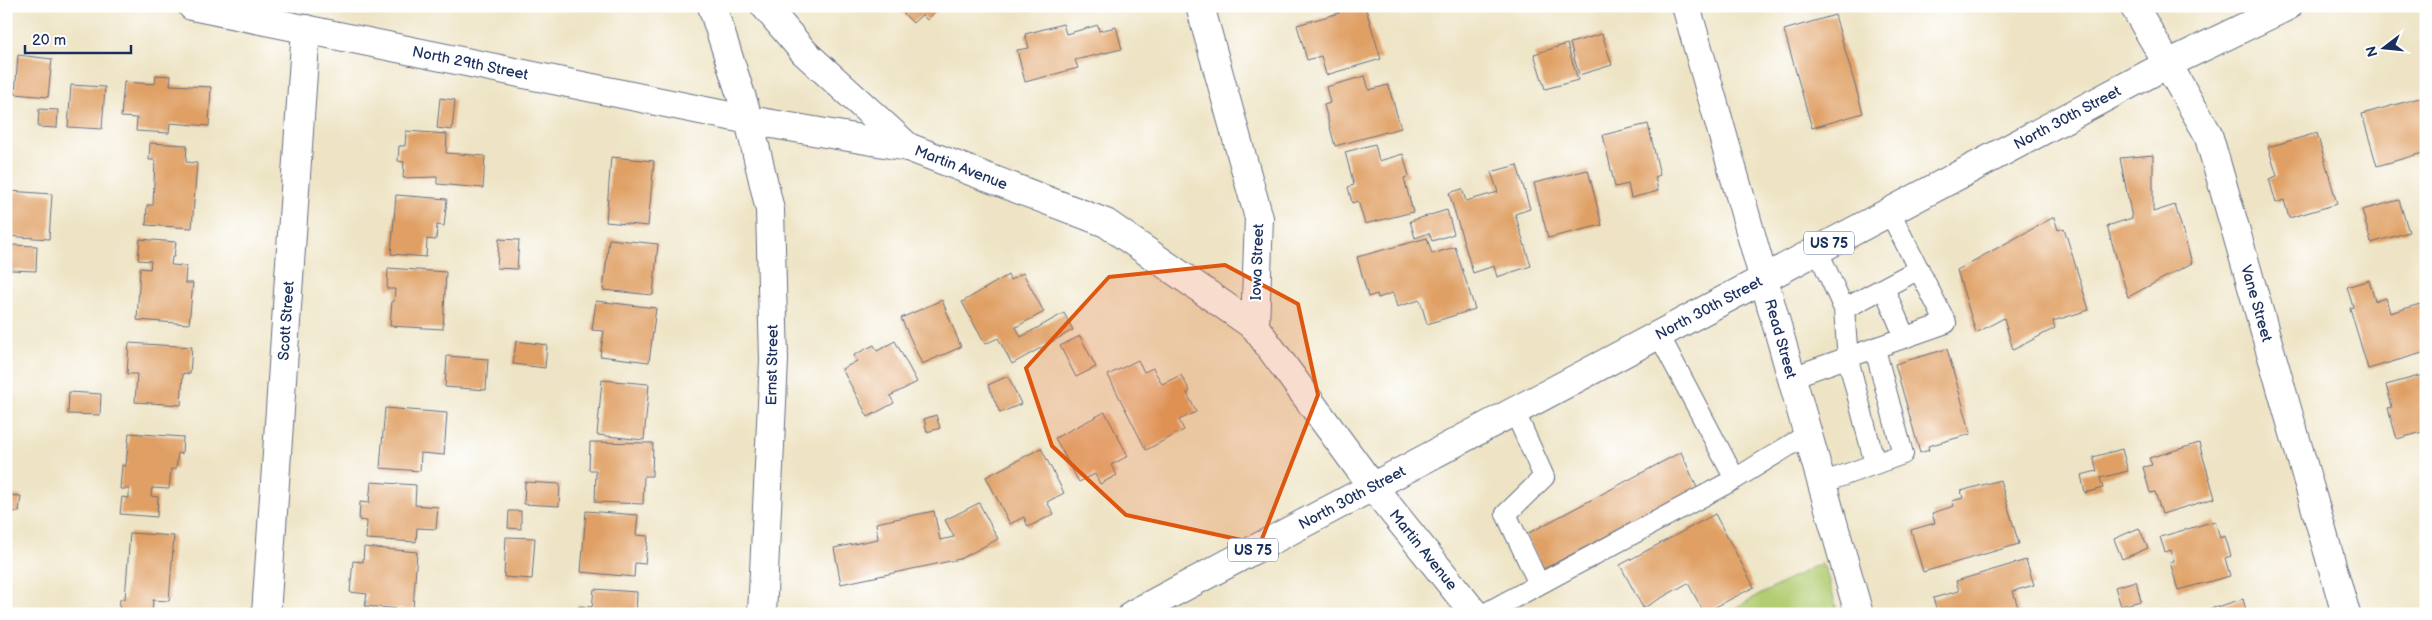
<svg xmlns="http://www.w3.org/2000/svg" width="2432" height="620" font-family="'Balsamiq Sans',sans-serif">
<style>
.green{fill:#b2cc71;stroke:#667e68}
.building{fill:#e0a065}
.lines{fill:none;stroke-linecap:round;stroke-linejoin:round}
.service-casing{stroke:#656e82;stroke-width:22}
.minor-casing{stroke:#656e82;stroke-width:30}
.secondary-casing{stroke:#656e82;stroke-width:30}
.trunk-casing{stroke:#656e82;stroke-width:30}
.service{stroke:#fff;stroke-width:20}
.minor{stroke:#fff;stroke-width:28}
.secondary{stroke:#fff;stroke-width:28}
.trunk{stroke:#fff;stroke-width:28}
.marked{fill:#de5710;fill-opacity:0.2;stroke:#de5710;stroke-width:4;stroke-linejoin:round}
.labels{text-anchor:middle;stroke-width:4;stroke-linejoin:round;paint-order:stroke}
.shield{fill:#fff;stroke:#5f6d8e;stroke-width:1}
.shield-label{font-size:14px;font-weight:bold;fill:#1b2f5e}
.street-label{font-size:15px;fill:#1b2f5e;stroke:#fff}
</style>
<rect width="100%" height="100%" fill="#fff"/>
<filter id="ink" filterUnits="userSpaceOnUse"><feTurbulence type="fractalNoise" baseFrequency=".02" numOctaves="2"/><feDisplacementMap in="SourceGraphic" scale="10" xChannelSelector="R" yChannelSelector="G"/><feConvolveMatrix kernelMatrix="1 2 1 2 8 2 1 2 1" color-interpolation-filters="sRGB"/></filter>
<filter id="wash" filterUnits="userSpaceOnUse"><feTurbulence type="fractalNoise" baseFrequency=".0096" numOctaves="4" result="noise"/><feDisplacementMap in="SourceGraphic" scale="20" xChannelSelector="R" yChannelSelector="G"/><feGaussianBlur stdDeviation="1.12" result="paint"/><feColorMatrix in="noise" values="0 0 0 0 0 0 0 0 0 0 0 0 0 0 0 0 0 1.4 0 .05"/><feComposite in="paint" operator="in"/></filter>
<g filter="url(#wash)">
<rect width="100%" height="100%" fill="#eee4c5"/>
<path class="green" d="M 1821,563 L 1826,571 L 1838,614 L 1723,614 Z"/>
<g id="blocks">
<path class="building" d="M 896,6 L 941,6 L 927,20 L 922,15 L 913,23 Z
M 1351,6 L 1365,6 L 1381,59 L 1326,75 L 1321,56 L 1307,60 L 1297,25 L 1339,13 L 1338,10 Z
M 1835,15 L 1863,113 L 1812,128 L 1784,30 Z
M 1063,24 L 1066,34 L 1098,25 L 1099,31 L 1116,27 L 1122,49 L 1075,60 L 1078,68 L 1025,82 L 1017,50 L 1029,48 L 1025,34 Z
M 1602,34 L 1612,65 L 1579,75 L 1570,43 Z
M 1567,44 L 1578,80 L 1545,89 L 1534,54 Z
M 18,55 L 52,59 L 48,97 L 15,94 Z
M 156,75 L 171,76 L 170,85 L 211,87 L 209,126 L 170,123 L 169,133 L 136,131 L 137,118 L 121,117 L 124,82 L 155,84 Z
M 1365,76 L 1369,90 L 1388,85 L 1401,128 L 1335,146 L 1324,105 L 1330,103 L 1326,87 Z
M 71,85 L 105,87 L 102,129 L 68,127 Z
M 2423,97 L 2426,107 L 2426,152 L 2377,166 L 2362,114 Z
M 440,98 L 455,100 L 452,130 L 437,128 Z
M 39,109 L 58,110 L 57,128 L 38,127 Z
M 1648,124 L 1660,175 L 1655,177 L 1658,191 L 1631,198 L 1628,184 L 1615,187 L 1603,135 Z
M 406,131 L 447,134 L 446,153 L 485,156 L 483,188 L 437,184 L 437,177 L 403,178 L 404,162 L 398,161 L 399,146 L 405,146 Z
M 2317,133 L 2337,204 L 2289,218 L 2284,200 L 2276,203 L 2269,179 L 2277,176 L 2268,147 Z
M 150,143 L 187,145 L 186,162 L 197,163 L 192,228 L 146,225 L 147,205 L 153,205 L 155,160 L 149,160 Z
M 1375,144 L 1379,161 L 1403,154 L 1409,176 L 1404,178 L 1413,212 L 1365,224 L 1358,201 L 1352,203 L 1348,187 L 1354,185 L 1345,152 Z
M 2153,155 L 2153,212 L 2175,205 L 2192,263 L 2128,297 L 2107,226 L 2132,218 L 2120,158 Z
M 611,157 L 654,161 L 648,226 L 606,222 Z
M 1517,165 L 1530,209 L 1515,214 L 1531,266 L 1497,277 L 1494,266 L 1473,273 L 1449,193 L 1462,189 L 1466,201 L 1498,192 L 1491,172 Z
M 1588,170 L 1602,225 L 1548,238 L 1534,183 Z
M 9,191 L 52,194 L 49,239 L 6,236 Z
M 396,195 L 447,199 L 444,226 L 437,225 L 436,240 L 427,239 L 426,257 L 391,254 Z
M 2399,200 L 2409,232 L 2371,243 L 2362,210 Z
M 1447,210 L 1454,234 L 1432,241 L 1429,233 L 1415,238 L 1410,221 Z
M 2054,217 L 2058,230 L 2064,228 L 2089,310 L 2053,321 L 2055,328 L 2013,350 L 2004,318 L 1976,333 L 1957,270 Z
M 1427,238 L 1432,254 L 1455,247 L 1475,309 L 1427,324 L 1420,300 L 1397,307 L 1393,293 L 1378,298 L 1377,294 L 1368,297 L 1357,257 Z
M 140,239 L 176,242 L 174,257 L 172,257 L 171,265 L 186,266 L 185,283 L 193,283 L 189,324 L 137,320 L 140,268 L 150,269 L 151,261 L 138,260 Z
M 499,239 L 519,240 L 517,269 L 497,268 Z
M 609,239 L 658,244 L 653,295 L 603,290 Z
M 11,245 L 37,246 L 36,271 L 11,270 Z
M 388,268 L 446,272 L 443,329 L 390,326 L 392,301 L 394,301 L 395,289 L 387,289 Z
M 1023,273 L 1044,312 L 1016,327 L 1021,337 L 1064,313 L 1073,330 L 1012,364 L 998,338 L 985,344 L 962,302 L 1008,275 L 1010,280 Z
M 2369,280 L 2375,301 L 2386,298 L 2390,313 L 2420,304 L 2426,324 L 2426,352 L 2368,369 L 2350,308 L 2353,307 L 2347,287 Z
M 942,300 L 961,347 L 922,364 L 901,318 Z
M 596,301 L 656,308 L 649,362 L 600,356 L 604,331 L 592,330 Z
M 1080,336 L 1096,367 L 1076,377 L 1060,346 Z
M 516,341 L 547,345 L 545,368 L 513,364 Z
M 895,341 L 917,382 L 890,396 L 894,403 L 868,417 L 842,369 L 857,361 L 854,355 L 874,345 L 877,351 Z
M 129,343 L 192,347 L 190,374 L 183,373 L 181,405 L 135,402 L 137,374 L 127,374 Z
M 1947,349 L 1971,434 L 1928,446 L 1929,450 L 1920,453 L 1895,364 Z
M 447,356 L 488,359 L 486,390 L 445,387 Z
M 1138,360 L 1144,372 L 1153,368 L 1162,384 L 1181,375 L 1190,391 L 1187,393 L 1196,412 L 1179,420 L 1184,430 L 1146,450 L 1108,375 Z
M 2426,374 L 2426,431 L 2397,439 L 2388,408 L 2392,407 L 2386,385 Z
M 1008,376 L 1021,404 L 1000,413 L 988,385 Z
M 602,380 L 649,384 L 644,440 L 597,435 Z
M 69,392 L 101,394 L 100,415 L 68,414 Z
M 385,408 L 447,413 L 444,455 L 421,453 L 420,471 L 380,468 Z
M 1105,412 L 1128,456 L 1111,465 L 1117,475 L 1100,484 L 1095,474 L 1079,482 L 1055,438 Z
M 936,415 L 940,428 L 927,432 L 924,419 Z
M 129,433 L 183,437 L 182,454 L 178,453 L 176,469 L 171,469 L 169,489 L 152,488 L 151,496 L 158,497 L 157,517 L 120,514 L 122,497 L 129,498 L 129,489 L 120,489 L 122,465 L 126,466 Z
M 590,442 L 653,443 L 652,476 L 644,476 L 643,504 L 595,502 L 596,470 L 589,470 Z
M 2199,443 L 2215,498 L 2162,514 L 2155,492 L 2150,493 L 2143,467 L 2152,465 L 2149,458 Z
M 1041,448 L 1064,493 L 1047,502 L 1054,514 L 1028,527 L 1024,517 L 1010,524 L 986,477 Z
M 2122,449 L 2128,471 L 2100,478 L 2103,488 L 2085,493 L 2081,475 L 2097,471 L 2093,457 Z
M 1681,452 L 1697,488 L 1544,569 L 1525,535 Z
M 2000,480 L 2019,544 L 1923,572 L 1911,530 L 1935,523 L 1932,513 L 1954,506 L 1952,501 L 1963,498 L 1961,491 Z
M 371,482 L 416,485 L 415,505 L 438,507 L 436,529 L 417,528 L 416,542 L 366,539 L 367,521 L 359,520 L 360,502 L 369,503 Z
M 525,482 L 560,484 L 559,506 L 524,504 Z
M 6,495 L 21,496 L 19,512 L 6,511 Z
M 979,503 L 998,539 L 960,559 L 841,584 L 834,548 L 878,539 L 876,523 L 934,511 L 940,540 L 954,537 L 945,520 Z
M 509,511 L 521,511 L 521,529 L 508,528 Z
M 586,511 L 638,515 L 636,535 L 648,536 L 645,564 L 635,563 L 634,577 L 581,572 Z
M 1715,514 L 1754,587 L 1704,613 L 1688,583 L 1643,608 L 1620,565 Z
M 2215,521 L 2220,538 L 2225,536 L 2231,556 L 2225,558 L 2230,576 L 2178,590 L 2170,562 L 2174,561 L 2171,550 L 2165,552 L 2160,537 Z
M 2139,528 L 2148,548 L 2122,559 L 2114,539 Z
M 130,533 L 174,536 L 169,601 L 153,600 L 152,614 L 119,614 L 120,599 L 125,599 Z
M 506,537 L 535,538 L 532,579 L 504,577 Z
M 364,547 L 417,552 L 413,610 L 365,606 L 367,594 L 350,592 L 353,561 L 363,562 Z
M 2026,560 L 2034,585 L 2013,591 L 2020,614 L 1938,614 L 1933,598 L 1959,591 L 1956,581 Z
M 2136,581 L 2141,601 L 2121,606 L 2115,587 Z
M 594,589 L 637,592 L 636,614 L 578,614 L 579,606 L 592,607 Z
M 2243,599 L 2247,614 L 2201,614 L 2200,612 Z"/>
</g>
</g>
<g filter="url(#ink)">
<use href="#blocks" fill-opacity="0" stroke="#656e82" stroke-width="1"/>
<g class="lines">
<g class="service-casing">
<path id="service" d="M 1817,249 L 1844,309 L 1919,269
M 1884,288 L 1905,338
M 1844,309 L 1848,359 L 1875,464
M 1792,377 L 1946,323 L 1889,211
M 1514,410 L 1544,477 L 1506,514 L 1539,584
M 1735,479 L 1808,434
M 1822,483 L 1903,454 L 1875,349
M 1484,614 L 1735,479 L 1658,333"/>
</g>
<g class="minor-casing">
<g id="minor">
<path id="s1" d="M 192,6 L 749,120 L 770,210 L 774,360 L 762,614"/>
<path id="s2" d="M 712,6 L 749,120 L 908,147 L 1106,223 L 1255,327"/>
<path d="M 765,6 L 804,52 L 908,147"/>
<path d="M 1200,6 L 1259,218 L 1255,327 L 1372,486"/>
<path id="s3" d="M 1686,6 L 1859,614"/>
<path id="s4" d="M 2134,6 L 2208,134 L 2346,614"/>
<path id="s5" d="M 266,614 L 306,29"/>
</g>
</g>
<g class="secondary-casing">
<g id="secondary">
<path id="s6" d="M 1372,486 L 1475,614"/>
</g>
</g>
<g class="trunk-casing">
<g id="trunk">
<path id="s7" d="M 1133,614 L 2168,64 L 2288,6"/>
</g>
</g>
<use href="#service" class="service"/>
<use href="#minor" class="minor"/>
<use href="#secondary" class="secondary"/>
<use href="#trunk" class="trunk"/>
</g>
</g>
<path class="marked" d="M 1225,265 L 1298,304 L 1318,395 L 1260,544 L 1126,515 L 1052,446 L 1026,368 L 1109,277 Z"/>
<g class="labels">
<g class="shield">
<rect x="1804" y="231.5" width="50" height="23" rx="4"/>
<rect x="1228" y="538.5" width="50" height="23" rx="4"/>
</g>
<g class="shield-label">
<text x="1829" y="248">US 75</text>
<text x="1253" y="555">US 75</text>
</g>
<g class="street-label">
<text dy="5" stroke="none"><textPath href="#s1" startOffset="284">North 29th Street</textPath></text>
<text dy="5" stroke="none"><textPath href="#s7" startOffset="1058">North 30th Street</textPath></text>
<text dy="5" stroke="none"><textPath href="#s2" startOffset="338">Martin Avenue</textPath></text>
<text transform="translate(1257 262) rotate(-88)" y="5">Iowa Street</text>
<text dy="5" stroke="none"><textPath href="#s4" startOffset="324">Vane Street</textPath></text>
<text dy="5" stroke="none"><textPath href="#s7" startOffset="652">North 30th Street</textPath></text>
<text dy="5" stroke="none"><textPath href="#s5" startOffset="294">Scott Street</textPath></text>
<text dy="5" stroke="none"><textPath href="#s3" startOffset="346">Read Street</textPath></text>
<text transform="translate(772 365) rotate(-89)" y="5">Ernst Street</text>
<text dy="5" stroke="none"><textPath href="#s7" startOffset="248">North 30th Street</textPath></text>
<text dy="5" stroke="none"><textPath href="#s6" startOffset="82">Martin Avenue</textPath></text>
</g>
</g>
<rect width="2432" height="620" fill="none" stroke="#fff" stroke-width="25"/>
<g transform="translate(2384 48) rotate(254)" stroke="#ffffff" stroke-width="4" paint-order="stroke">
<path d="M0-4L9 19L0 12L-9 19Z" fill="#1b2f5e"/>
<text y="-8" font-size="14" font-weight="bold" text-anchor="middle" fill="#1b2f5e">N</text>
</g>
<path d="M25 45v8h106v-8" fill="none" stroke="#1b2f5e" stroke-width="2.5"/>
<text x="32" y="45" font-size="15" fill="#1b2f5e" stroke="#ffffff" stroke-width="4" paint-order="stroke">20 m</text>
</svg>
